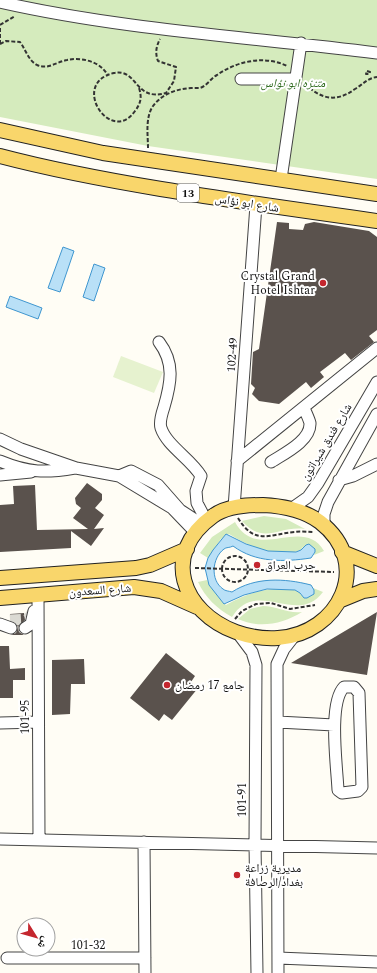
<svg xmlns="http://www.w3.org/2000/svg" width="377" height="973" font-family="Spectral,'Noto Naskh Arabic',serif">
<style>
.green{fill:#d5ebbd}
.pitch{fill:#e6f2cf}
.water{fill:#b9e0f7;stroke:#3f96cf}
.building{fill:#5a524d}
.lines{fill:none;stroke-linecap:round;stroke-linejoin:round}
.minor-tunnel{stroke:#dbdad3;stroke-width:11;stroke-dasharray:11 5.5;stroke-linecap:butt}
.minor-casing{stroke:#444;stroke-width:13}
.major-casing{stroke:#222;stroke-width:16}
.path{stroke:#333;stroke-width:2;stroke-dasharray:4 2;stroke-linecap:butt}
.minor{stroke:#fff;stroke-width:11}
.major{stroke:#f9d66b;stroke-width:14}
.poi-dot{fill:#c4262e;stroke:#fff;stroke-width:1.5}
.labels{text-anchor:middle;stroke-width:4;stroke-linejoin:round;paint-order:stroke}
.shield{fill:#fff;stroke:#585858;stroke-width:1}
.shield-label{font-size:11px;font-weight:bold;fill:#111}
.park-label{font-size:12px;font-style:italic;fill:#2f6b1f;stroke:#fff}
.street-label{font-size:12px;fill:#111;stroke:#fff}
.poi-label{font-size:12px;fill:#111;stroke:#fff;text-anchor:start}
</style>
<rect width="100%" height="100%" fill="#fffdf5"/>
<path class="green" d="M 0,0 L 377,0 L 377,179 L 148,146 L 0,117 Z
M 264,516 L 286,519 L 305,529 C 279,525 264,546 242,521 Z
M 235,522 C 257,563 303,515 324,551 L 314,555 L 315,552 L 303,547 L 301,550 C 276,559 250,547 229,534 L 221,539 L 208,558 L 200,553 L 212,537 Z
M 207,580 L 220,599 L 226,605 C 246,594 265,587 288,589 C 293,590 299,590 301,595 L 314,590 L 313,588 L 323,592 C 297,627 257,577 232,617 C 217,609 205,597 198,582 Z
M 263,606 C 277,606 288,614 302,612 C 283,624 259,629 238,619 L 250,609 Z"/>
<path class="pitch" d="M 121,356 L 163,372 L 154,393 L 113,377 Z"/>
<path class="water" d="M 63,247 L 74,251 L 60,292 L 48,288 Z
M 94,264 L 105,268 L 94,301 L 83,297 Z
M 10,296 L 42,308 L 38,319 L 6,307 Z
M 226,534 L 246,544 L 268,551 L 296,552 L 301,550 L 306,545 L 309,544 L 315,549 L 315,552 L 311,558 C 284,562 256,563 233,546 C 230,548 226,547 224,549 C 212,558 210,580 223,589 C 225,591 229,591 232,592 C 255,577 284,578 311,585 L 314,590 L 314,594 L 307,598 L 304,598 L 300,593 L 295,590 L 267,589 L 244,595 L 224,604 L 209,585 L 205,568 L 208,558 L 213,550 Z"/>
<path class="building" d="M 277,222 L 289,223 L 289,229 L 303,230 L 305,224 L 314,222 L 369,231 L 377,237 L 377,330 L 369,336 L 374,342 L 351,360 L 345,353 L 320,372 L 324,377 L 311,388 L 306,382 L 279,404 L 259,401 L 252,394 L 255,388 L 251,384 L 253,352 L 259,349 Z
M 87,483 L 102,494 L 102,500 L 95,508 L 104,515 L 94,529 L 104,528 L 91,546 L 71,531 L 71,548 L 0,552 L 0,505 L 14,504 L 13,486 L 35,485 L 37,530 L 88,529 L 73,518 L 81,508 L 76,504 L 75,498 Z
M 377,612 L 367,675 L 291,663 Z
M 24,613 L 25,620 L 19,625 L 18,628 L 19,632 L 24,635 L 11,635 L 16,633 L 18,627 L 16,623 L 10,620 L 10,614 Z
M 0,646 L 9,646 L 10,669 L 25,668 L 25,680 L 13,680 L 13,698 L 0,698 Z
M 166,653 L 195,676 L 191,682 L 198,688 L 172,720 L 164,714 L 159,721 L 130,698 Z
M 84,659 L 85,684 L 71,684 L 70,714 L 52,715 L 52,660 Z"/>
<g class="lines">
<path class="minor-tunnel" d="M 10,620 L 28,619 L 35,609"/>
<g class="minor-casing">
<path id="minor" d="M 0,2 C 124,30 251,37 377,53
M 241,79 L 296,79
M 281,179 L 301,43
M 159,342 C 175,363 171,383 164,407 C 162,413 159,422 161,428 C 167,446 191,459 201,476 L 196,491 L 197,503 L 207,522
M 0,439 L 21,449 L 76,468 L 119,476 L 172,508 L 196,533
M 0,461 C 29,473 46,473 75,468
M 237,461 L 377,348
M 271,462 C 283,454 311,441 310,423 C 309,419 306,413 304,408
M 0,475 L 31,472
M 119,476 L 131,471 L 158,485 L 180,510 L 203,525
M 339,480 L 353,476 L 377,464
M 234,508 L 256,205
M 291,509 L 308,497 L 318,483 L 377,382
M 324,526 L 324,514 L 328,502 L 377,414
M 38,595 L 39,839
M 0,624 L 11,628
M 25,628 L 31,624 L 34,611
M 237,632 L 252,652 L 256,665 L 255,844 L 257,973
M 344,687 L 354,687 L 359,693 L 362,787 L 358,791 L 342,793 L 338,790 C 337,767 328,703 344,687 Z
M 278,722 L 334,725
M 0,723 L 38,722
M 0,839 L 377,848
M 144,842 L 145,973
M 7,958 L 145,958
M 278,958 L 377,962
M 278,973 L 277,664 L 284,649 L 295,635"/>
</g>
<g class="major-casing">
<path id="major" d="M 0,130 L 103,153 L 377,194
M 0,156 C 53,170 107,180 161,189 C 233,201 305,211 377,221
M 263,505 C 283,506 304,510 320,522 C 374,564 339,634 278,638 C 263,639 250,637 236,632 C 182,612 160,554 213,516 C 227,506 247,505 263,505 Z
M 342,552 L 377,566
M 0,578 L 136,568 L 150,565 L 187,549
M 0,598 L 134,587 L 161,591 L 197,607
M 341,600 L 363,591 L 377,589"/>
</g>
<path class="path" d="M 0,25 L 15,16
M 0,28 L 0,43
M 0,44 L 6,41 L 20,42 C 26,50 28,60 37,65 C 48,70 56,62 67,60 C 81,57 101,61 108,76
M 367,71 L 370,72 L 369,74 L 366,74 Z
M 305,84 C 321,99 336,103 355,89 C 363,84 368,78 377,77
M 139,88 C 142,97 141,103 135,111 C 111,146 69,83 114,73 C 138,68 134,102 166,93 L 174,81 L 176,67 L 158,61 C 155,53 156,47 160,39
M 148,148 C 148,135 145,118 153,106 C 162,94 176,89 191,88 C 194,88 197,88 200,88 C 207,86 211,78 217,75 C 237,61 265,55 287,66
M 238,518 C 255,546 269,534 295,532 C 301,531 308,532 314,532
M222 569a13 13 0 1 1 26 0a13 13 0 1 1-26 0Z
M 195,568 L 334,572
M 235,619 L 242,611 L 256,604 L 271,603 L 290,609 L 315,605"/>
<use href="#minor" class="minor"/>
<use href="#major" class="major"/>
</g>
<g class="poi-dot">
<circle cx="323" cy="283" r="4"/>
<circle cx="257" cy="565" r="4"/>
<circle cx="167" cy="685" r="4"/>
<circle cx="237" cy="875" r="4"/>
</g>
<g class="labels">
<rect class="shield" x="177" y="184" width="22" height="18" rx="3"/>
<g class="shield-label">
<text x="188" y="197">13</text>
</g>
<g class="park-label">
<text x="293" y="87">متنزه ابو نؤاس</text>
</g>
<g class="street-label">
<text transform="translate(247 203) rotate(9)" y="4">شارع ابو نؤاس</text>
<text transform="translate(232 355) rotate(-86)" y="4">102-49</text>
<text transform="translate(326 442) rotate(-59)" y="4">شارع فندق شيراتون</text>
<text transform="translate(100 590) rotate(-4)" y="4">شارع السعدون</text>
<text transform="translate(25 717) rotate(-90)" y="4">101-95</text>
<text transform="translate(242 800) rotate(-90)" y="4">101-91</text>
<text x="88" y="949">101-32</text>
</g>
<g class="poi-label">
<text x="315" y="280" text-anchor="end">Crystal Grand<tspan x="315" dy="14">Hotel Ishtar</tspan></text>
<text x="265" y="569">حرب العراق</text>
<text x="175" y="689">جامع 17 رمضان</text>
<text x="245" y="872">مديرية زراعة<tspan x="245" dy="14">بغداد/الرصافة</tspan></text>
</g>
</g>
<g transform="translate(36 937) rotate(127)"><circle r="19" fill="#ffffff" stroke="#a0a0a0"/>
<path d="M0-3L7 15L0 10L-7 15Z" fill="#c4262e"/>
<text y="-6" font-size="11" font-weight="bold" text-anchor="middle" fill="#111111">ش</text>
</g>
</svg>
